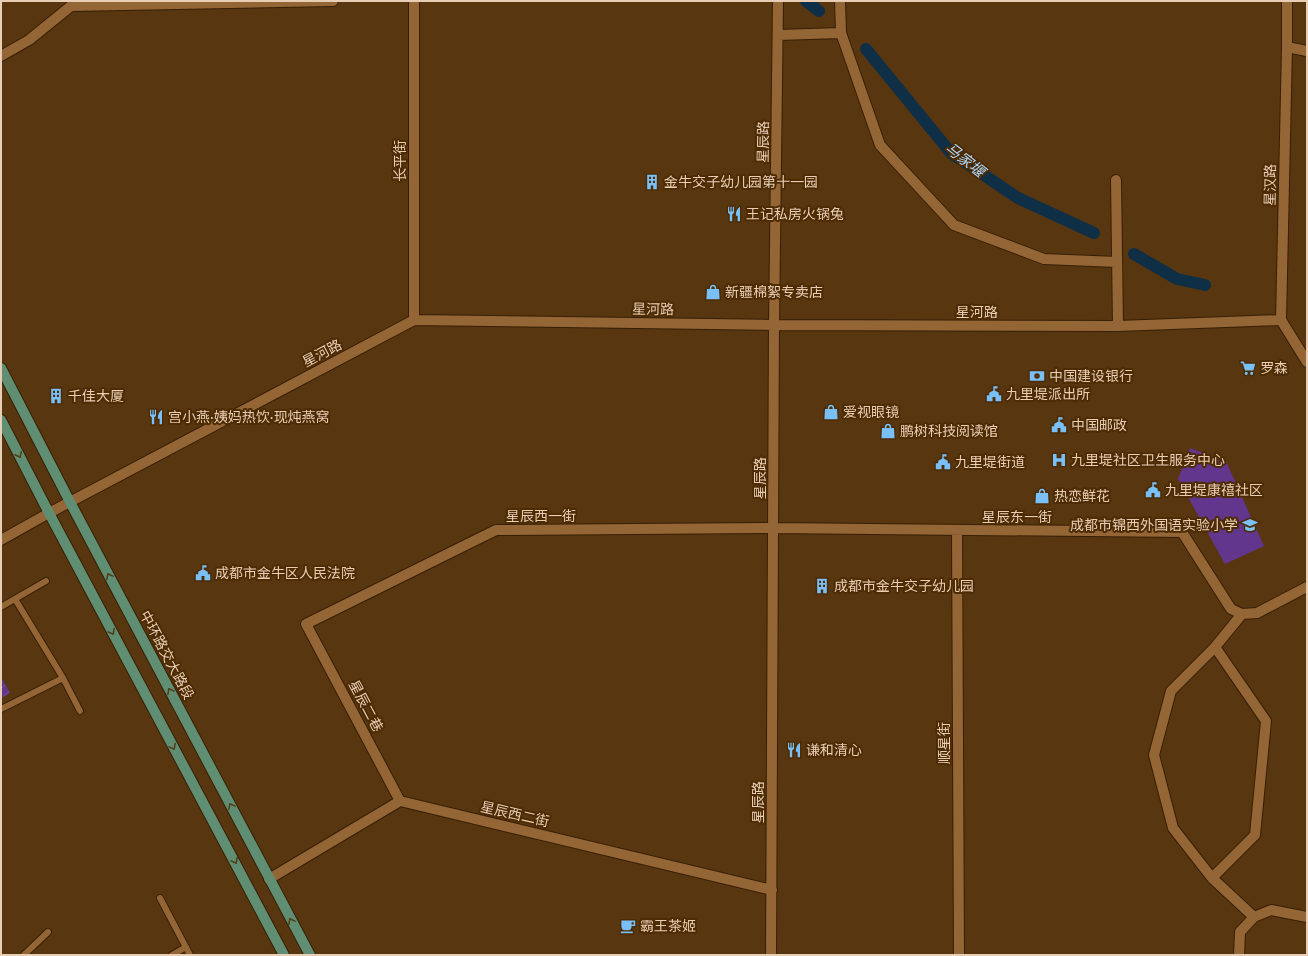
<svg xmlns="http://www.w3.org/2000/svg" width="1308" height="956" font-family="'Playfair Display','Noto Sans SC',serif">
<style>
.garden{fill:url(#garden-furrows)}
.pitch{fill:#62368c}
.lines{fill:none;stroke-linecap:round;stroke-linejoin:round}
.canal{stroke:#0f2f47;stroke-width:12}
.service-casing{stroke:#371f05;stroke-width:8}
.minor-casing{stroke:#371f05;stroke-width:12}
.tertiary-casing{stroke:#371f05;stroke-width:12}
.primary-casing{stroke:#371f05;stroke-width:12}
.service{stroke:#946535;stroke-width:6}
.minor{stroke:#946535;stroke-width:10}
.tertiary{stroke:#946535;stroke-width:10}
.primary{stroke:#608e73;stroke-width:10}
.oneway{stroke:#513f19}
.labels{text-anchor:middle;stroke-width:4;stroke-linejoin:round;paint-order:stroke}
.street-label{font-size:14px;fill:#e9ceb6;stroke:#4d2b03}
.poi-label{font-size:14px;fill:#e9ceb6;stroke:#4d2b03;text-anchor:start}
.water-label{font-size:15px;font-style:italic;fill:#acd8fd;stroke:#4d2b03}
</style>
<defs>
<pattern id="garden-furrows" width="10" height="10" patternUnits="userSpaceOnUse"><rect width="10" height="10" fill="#62368c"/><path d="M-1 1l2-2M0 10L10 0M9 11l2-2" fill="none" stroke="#78529a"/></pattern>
</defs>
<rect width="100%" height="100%" fill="#583610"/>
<path class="garden" d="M 1,677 L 10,693 L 1,698 Z"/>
<path class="pitch" d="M 1190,448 L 1226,461 L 1264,546 L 1225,564 L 1178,479 Z"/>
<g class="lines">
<path class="canal" d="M 806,1 L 819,11
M 866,49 L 951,153 L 1018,198 L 1094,233
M 1134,254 L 1177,279 L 1205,285"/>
<g class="service-casing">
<path id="service" d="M 15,599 L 63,678 L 80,711
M 1,607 L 46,581
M 1,709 L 63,678
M 160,898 L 190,955
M 24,955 L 48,932
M 172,955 L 186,947"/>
</g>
<g class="minor-casing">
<path id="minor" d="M 840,1 L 841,33 L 880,145 L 954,225 L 1044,259 L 1117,262
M 778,35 L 841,33
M 1287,47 L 1307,51
M 1,56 L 29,40 L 71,6 L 333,1
M 1116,180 L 1118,326
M 414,320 L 414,1
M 957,530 L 959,955
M 1,540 L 49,513 L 414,320 L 774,325 L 1118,326 L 1281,320
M 1242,614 L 1215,647 L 1171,691 L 1154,755 L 1173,828 L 1212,878 L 1254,917
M 400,801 L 306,624 L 496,530 L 774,528 L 1182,532 L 1231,609 L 1242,614 L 1257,613 L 1307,587
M 1212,878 L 1255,835 L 1266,721 L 1215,647
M 269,879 L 400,801 L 772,890
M 771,955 L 774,325 L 778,1
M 1239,955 L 1240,932 L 1254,917 L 1271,910 L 1307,917"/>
</g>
<g class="tertiary-casing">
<path id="tertiary" d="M 1287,1 L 1287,47 L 1281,320 L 1307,362"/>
</g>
<g class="primary-casing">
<path id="primary" d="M 1,368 L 70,502 L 310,955
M 1,420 L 49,513 L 284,955"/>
</g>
<use href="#service" class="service"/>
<use href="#minor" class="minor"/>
<use href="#tertiary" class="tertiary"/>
<use href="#primary" class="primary"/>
</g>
<defs><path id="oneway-chevron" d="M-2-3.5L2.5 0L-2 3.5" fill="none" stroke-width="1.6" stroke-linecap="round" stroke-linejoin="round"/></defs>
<g class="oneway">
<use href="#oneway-chevron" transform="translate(19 455) rotate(63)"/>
<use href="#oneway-chevron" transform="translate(109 576) rotate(-118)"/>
<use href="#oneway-chevron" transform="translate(112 632) rotate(62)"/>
<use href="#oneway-chevron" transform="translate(170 691) rotate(-118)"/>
<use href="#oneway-chevron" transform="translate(173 747) rotate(62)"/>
<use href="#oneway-chevron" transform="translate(231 806) rotate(-118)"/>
<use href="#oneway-chevron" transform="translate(235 861) rotate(62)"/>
<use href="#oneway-chevron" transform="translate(291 921) rotate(-118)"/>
</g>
<defs>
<g id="building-bare" transform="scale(1.2)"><path d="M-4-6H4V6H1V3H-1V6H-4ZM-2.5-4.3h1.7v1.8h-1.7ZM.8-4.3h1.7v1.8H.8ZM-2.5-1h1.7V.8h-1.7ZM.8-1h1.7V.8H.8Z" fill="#79bff8" stroke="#4d2b03" stroke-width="2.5" paint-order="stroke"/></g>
<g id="restaurant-bare" transform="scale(1.2)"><path d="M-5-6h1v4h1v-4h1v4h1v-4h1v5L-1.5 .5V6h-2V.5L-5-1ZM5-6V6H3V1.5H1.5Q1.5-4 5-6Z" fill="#79bff8" stroke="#4d2b03" stroke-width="2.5" paint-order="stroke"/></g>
<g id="shop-bare" transform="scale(1.2)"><path d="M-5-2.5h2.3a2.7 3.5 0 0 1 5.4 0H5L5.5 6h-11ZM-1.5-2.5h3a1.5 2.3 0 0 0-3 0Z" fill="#79bff8" stroke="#4d2b03" stroke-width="2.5" paint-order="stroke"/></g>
<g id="supermarket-bare" transform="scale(1.2)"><path d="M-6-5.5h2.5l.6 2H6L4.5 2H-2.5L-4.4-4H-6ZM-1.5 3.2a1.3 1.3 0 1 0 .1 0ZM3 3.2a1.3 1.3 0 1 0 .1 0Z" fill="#79bff8" stroke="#4d2b03" stroke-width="2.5" paint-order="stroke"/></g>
<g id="bank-bare" transform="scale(1.2)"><path d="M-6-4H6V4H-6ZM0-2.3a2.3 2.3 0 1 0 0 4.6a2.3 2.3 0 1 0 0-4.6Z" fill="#79bff8" stroke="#4d2b03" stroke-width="2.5" paint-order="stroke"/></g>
<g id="civic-bare" transform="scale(1.2)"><path d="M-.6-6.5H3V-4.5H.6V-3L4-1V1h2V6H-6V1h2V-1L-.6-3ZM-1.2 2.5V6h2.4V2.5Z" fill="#79bff8" stroke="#4d2b03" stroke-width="2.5" paint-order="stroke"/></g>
<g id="hospital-bare" transform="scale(1.2)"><path d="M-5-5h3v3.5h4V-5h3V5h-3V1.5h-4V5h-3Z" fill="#79bff8" stroke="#4d2b03" stroke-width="2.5" paint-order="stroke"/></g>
<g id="school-bare" transform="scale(1.2)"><path d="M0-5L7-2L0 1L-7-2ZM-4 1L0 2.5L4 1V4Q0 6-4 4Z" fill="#79bff8" stroke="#4d2b03" stroke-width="2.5" paint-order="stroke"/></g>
<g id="cafe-bare" transform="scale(1.2)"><path d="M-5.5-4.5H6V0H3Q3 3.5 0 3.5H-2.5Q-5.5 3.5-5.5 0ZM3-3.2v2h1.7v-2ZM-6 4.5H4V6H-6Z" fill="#79bff8" stroke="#4d2b03" stroke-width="2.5" paint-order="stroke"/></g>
</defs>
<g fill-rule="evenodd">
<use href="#building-bare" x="652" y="182"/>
<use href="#restaurant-bare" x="734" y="214"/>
<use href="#shop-bare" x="713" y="292"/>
<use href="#supermarket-bare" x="1248" y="368"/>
<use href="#bank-bare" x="1037" y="376"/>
<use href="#civic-bare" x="994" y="394"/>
<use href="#building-bare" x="56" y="396"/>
<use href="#shop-bare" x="831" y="412"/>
<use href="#restaurant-bare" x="156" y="417"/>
<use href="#civic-bare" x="1059" y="425"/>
<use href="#shop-bare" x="888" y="431"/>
<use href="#hospital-bare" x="1059" y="460"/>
<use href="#civic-bare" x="943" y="462"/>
<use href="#civic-bare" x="1153" y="490"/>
<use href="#shop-bare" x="1042" y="496"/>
<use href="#school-bare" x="1250" y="525"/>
<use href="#civic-bare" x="203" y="573"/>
<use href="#building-bare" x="822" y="586"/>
<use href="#restaurant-bare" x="794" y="750"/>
<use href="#cafe-bare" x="628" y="926"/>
</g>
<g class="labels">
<g class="street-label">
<text transform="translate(763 142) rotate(-89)" y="5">星辰路</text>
<text transform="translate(400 161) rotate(-90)" y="5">长平街</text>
<text transform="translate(1270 185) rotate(-89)" y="5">星汉路</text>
<text transform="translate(653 309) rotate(1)" y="5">星河路</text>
<text x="977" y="317">星河路</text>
<text transform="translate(322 353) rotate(-28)" y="5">星河路</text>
<text transform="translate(760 478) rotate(-90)" y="5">星辰路</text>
<text x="541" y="521">星辰西一街</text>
<text x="1017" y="522">星辰东一街</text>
<text transform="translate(167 655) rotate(62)" y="5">中环路交大路段</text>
<text transform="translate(366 706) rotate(62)" y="5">星辰二巷</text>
<text transform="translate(944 743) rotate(-90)" y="5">顺星街</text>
<text transform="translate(758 802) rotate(-90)" y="5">星辰路</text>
<text transform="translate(515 814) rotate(13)" y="5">星辰西二街</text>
</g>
<g class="poi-label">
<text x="664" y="187">金牛交子幼儿园第十一园</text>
<text x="746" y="219">王记私房火锅兔</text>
<text x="725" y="297">新疆棉絮专卖店</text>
<text x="1260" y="373">罗森</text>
<text x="1049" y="381">中国建设银行</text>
<text x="1006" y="399">九里堤派出所</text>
<text x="68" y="401">千佳大厦</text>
<text x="843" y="417">爱视眼镜</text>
<text x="168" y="422">宫小燕·姨妈热饮·现炖燕窝</text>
<text x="1071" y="430">中国邮政</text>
<text x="900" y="436">鹏树科技阅读馆</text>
<text x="1071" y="465">九里堤社区卫生服务中心</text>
<text x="955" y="467">九里堤街道</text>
<text x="1165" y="495">九里堤康禧社区</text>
<text x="1054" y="501">热恋鲜花</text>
<text x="1238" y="530" text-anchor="end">成都市锦西外国语实验小学</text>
<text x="215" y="578">成都市金牛区人民法院</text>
<text x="834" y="591">成都市金牛交子幼儿园</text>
<text x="806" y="755">谦和清心</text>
<text x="640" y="931">霸王茶姬</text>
</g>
<g class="water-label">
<text transform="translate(965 160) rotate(38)" y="5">马家堰</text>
</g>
</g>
<rect width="1308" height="956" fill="none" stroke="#e9ceb6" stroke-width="4"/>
</svg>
